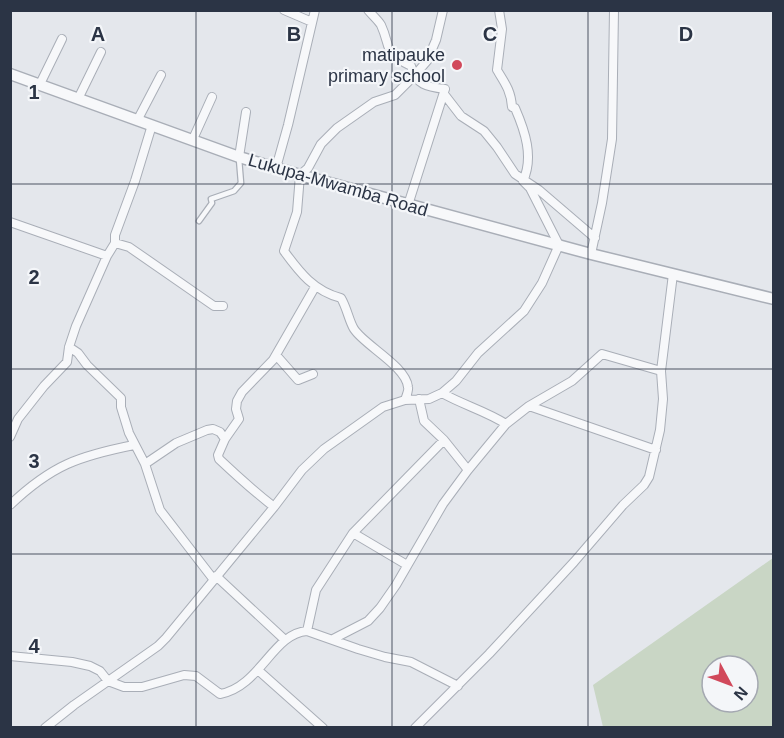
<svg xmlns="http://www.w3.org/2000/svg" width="784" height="738" font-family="Helvetica,sans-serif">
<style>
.green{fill:#c9d6c5;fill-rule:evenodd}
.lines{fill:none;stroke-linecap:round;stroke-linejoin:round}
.service-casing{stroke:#a9aeb7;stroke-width:7}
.minor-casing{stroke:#a9aeb7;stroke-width:10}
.tertiary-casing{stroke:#a9aeb7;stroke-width:13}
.service{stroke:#f7f8fa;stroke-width:4.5}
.minor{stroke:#f7f8fa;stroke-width:8}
.tertiary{stroke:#f7f8fa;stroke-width:10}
.grid{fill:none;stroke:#2b3445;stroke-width:1.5;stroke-opacity:0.55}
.poi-dot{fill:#d1495b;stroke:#f4f6f9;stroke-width:2}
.labels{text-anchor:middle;stroke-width:4.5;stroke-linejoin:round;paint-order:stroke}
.poi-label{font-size:18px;fill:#2b3445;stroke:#f4f6f9;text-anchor:end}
.street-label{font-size:18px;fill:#2b3445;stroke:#f4f6f9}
.grid-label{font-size:20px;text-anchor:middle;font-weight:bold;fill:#2b3445;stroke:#f4f6f9;stroke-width:4.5;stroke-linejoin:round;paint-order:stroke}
</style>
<rect width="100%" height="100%" fill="#e4e7ec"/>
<path class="green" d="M 773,558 L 773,727 L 603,727 L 593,685 ZM 712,666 L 748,666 L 748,702 L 712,702 Z"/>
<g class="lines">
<g class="service-casing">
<path id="service" d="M 199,221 L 212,203 L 211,199 L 234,191 L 241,183 L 239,159"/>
</g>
<g class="minor-casing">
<path id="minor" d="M 284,10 L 312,22
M 368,10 C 372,15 378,20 381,25 C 392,49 382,52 411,66 C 416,85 427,87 445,89 L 408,205
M 40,84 L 62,39
M 444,94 L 461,116 L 484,131 L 497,147 L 515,174 L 539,190 L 595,238
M 78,99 L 101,52
M 138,119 L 161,75
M 193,139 L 212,97
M 239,157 L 246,112
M 276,168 L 288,125 L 315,10
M 10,222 L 107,256
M 115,243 L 129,247 L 214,306 L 223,306
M 591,254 L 602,203 L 612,139 L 614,10
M 69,347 L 78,353 L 87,365 L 121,398 L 121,407 L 129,433 L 145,464 L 160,510 L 214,580
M 276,355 L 298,380 L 313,374
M 442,393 C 463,405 486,411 506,424
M 419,399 L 424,421 L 444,440 L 468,470
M 405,400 C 406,397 409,390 408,387 C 406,366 364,345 354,329 C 349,321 347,308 341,298 C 314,291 300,273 284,251 L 297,212 L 300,175 L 308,168 L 321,144 L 337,128 L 374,102 L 395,95 L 414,76 L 427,61 L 436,40 L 443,10
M 529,406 L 656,450
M 10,437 L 18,419 L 44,386 L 67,362 L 69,347 L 76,326 L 107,256 L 115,243 L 115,235 L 135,181 L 152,125
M 145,464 L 176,443 L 207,430 L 213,429 L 220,432 L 225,439
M 10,505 C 52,465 79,456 134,445
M 274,507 C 255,492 237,476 219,459 L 218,455 L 225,439 L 239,419 L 236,409 L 237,401 L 242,392 L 273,360 L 315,287
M 353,533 L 407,565
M 216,576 L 285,640
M 307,631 L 316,590 L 353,533 L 444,440
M 333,639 L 368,621 L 380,608 L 396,585 L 443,504 L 468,470 L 506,424 L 529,406 L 572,381 L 602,354 L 661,371
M 10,656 L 72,662 L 90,666 L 100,671 L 108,681 L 124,687 L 142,687 L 184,675 L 196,676 L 220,694 C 260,687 273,633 307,631 L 358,649 L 385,657 L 411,662 L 458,686
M 259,671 L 323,728
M 45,728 L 74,705 L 158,646 L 166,638 L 274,507 L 302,470 L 324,449 L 383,407 L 405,400 L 429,399 L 442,393 L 456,381 L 478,353 L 524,311 L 542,283 L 559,245 L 530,188 L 523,181 C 534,157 525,131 515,108 L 512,107 C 511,91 505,83 497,70 L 502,29 L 499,10
M 415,728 L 489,654 L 574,562 L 623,505 L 644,485 L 649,477 L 660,430 L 663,399 L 661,371 L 673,274"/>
</g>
<g class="tertiary-casing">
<path id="tertiary" d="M 10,74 L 239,157 L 300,175 L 591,254 L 774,299"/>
</g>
<use href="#service" class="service"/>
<use href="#minor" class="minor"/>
<use href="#tertiary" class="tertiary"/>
</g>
<path class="grid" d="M 196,10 L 196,728M 392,10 L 392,728M 588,10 L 588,728M 10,184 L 774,184M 10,369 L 774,369M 10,554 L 774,554"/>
<circle class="poi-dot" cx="457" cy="65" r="6"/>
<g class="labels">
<g class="poi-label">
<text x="445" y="61">matipauke<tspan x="445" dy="21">primary school</tspan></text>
</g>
<g class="street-label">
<text transform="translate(338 185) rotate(16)" y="6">Lukupa-Mwamba Road</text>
</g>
</g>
<g class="grid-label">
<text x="98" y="41">A</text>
<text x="294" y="41">B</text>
<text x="490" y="41">C</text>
<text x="686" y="41">D</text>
<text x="34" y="99">1</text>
<text x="34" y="284">2</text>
<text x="34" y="468">3</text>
<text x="34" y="653">4</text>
</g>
<rect width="784" height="738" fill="none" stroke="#2b3445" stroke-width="24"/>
<g transform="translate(730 684) rotate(131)"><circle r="28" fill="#f4f6f9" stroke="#a4a8b1" stroke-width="1.5"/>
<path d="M0-4.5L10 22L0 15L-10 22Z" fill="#d1495b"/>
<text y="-9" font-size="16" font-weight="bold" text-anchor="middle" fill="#2b3445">N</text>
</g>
</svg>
